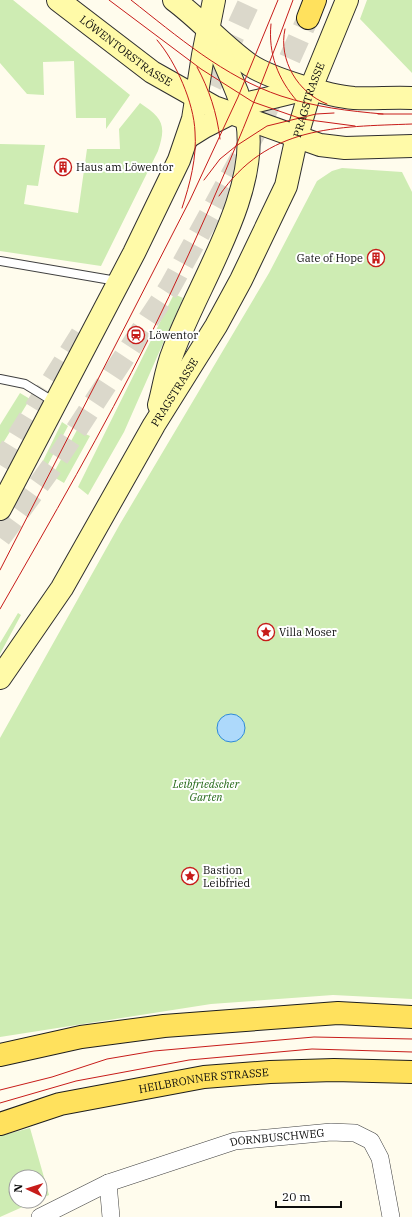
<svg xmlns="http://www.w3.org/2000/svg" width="412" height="1217" font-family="'IBM Plex Serif',serif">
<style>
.green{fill:#ceecb3}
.water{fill:#add9fb;stroke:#2e8ad7}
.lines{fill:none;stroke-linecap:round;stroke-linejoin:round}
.primary-tunnel{stroke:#dbd8cb;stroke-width:22;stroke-dasharray:22 11;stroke-linecap:butt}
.lane-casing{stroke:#404040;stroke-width:10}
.street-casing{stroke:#404040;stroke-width:18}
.secondary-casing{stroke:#2f2f2f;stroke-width:24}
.primary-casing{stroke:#1e1e1e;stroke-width:24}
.lane{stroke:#fff;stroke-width:8}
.street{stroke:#fff;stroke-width:17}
.secondary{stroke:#fffaa8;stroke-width:22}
.primary{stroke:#ffe15d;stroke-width:22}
.tram{stroke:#c71c1a;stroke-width:1}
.labels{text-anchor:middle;stroke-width:4;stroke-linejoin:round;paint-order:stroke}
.street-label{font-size:11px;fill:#0d0d0d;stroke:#fff}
.poi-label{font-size:11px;fill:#0d0d0d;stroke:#fff;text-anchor:start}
.park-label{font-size:11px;font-style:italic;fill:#246918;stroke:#fff}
</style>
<rect width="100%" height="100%" fill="#fffced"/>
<path class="green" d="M 0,0 L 13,0 L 130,95 L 106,129 L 106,118 L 76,118 L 74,61 L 43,62 L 44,95 L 27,94 L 0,63 Z
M 367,0 L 412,0 L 412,73 L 360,19 Z
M 140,103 C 162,118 167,124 158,151 L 101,266 L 0,251 L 0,144 L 45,145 L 38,186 L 27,185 L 24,204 L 78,213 L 87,149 L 120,149 L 119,129 Z
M 342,168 L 402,172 L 412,192 L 412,999 L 333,995 L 211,1004 L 0,1037 L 0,738 L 120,524 L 269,273 L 317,181 L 332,171 Z
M 174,294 L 183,298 L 124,432 L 88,495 L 78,487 Z
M 20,393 L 30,399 L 0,448 L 0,425 Z
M 62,422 L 68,426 L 44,472 L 39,469 Z
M 77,430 L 90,436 L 64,483 L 52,476 Z
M 18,613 L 21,615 L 0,654 L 0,643 Z
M 30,1128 L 49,1195 L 40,1199 L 40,1177 L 16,1177 L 16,1201 L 36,1201 L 0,1217 L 0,1136 Z"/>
<path class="water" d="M217 728a14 14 0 1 1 28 0a14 14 0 1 1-28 0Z"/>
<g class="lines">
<path class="primary-tunnel" d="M 197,115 L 250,0
M 0,465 L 82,333
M 0,538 L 56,461 L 170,287 L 264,116 L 308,18"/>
<g class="lane-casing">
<path id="lane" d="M 0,261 L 117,281
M 0,379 L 25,384 L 56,403"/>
</g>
<g class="street-casing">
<g id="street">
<path d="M 108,1183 L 111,1217"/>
<path id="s1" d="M 40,1217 L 108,1183 L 235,1141 L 331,1132 L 355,1133 L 371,1141 L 380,1158 L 391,1217"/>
</g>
</g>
<g class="secondary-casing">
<g id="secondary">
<path id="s2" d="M 58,0 L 152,72 L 214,107 L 320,145 L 345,148 L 412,146"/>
<path d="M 174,0 C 201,20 223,46 250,65 C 271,79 329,96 354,98 C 373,99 393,97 412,98"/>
<path d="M 188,137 L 204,127 L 253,102 L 310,88"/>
<path d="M 159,405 C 164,387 166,369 173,352 C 197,285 260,194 247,121 C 245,111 240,101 237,92 C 228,70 219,49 208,28"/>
<path d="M 0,509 L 134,253 L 179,160 L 193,119 L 203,55 L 214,0"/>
<path id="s3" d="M 0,678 L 62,588 L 154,425 L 216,326 L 241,280 L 286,186 L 297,136 L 311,88 L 347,0"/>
</g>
</g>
<g class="primary-casing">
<g id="primary">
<path d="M 308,18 L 315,0"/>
<path d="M 0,1055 L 81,1037 L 164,1026 L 338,1013 L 412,1017"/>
<path id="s4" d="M 0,1124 L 60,1104 L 204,1077 L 270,1072 L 334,1070 L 412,1072"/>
</g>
</g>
<use href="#lane" class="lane"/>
<use href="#street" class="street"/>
<use href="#secondary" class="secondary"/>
<use href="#primary" class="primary"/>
<path class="tram" d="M 109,0 L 201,69 L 253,102 L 302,119 L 355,126
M 131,0 C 177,36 224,77 281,96 C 315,107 348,111 383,114
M 271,24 C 268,54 278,79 297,101
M 285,29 C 278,60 298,93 327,104
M 157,40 C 176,62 194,103 195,132 C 197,157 190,184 182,208
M 197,67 C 209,89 217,113 220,139
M 378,114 L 412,114
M 204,180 L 220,159 L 236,146 L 267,126 L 316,114 L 334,113
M 219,196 C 267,125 336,127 412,124
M 0,570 L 190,200 L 238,97 L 278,0
M 0,609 C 51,520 103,430 149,338 C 203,228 251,115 293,0
M 0,1090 L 52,1077 L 107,1059 L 154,1051 L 314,1037 L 412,1039
M 0,1103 L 76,1081 L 189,1060 L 312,1049 L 412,1052"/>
</g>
<defs>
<g id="building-ring" transform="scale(0.9)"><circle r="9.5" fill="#fff" stroke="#c71c1a" stroke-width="1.5"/><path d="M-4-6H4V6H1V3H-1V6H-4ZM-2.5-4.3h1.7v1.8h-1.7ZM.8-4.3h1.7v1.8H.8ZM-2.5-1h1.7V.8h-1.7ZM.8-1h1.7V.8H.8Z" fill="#c71c1a"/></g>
<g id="station-ring" transform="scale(0.9)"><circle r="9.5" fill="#fff" stroke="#c71c1a" stroke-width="1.5"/><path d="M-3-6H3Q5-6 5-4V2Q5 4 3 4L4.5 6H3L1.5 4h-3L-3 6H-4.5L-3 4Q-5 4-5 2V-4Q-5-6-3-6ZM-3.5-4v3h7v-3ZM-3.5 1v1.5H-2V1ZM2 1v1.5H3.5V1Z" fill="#c71c1a"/></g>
<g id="sight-ring" transform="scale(0.9)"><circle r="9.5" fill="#fff" stroke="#c71c1a" stroke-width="1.5"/><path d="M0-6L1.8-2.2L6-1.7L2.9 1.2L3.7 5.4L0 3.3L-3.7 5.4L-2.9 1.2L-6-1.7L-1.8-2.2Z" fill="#c71c1a"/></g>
</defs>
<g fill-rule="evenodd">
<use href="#building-ring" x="63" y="167"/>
<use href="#building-ring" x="376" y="258"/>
<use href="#station-ring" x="136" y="335"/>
<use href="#sight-ring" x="266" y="632"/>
<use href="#sight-ring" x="190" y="876"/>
</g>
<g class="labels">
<g class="street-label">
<text dy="4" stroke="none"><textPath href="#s2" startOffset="85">LÖWENTORSTRASSE</textPath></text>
<text dy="4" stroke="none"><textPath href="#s3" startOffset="659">PRAGSTRASSE</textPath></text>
<text dy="4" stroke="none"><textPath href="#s3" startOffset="335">PRAGSTRASSE</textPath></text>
<text dy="4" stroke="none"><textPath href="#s4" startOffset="209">HEILBRONNER STRASSE</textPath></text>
<text dy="4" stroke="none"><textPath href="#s1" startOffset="252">DORNBUSCHWEG</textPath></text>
</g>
<g class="poi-label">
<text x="76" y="171">Haus am Löwentor</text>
<text x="363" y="262" text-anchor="end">Gate of Hope</text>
<text x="149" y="339">Löwentor</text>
<text x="279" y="636">Villa Moser</text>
<text x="203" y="874">Bastion<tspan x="203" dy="13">Leibfried</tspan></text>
</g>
<g class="park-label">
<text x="206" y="788">Leibfriedscher<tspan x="206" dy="13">Garten</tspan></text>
</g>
</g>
<g transform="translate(28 1189) rotate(274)"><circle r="19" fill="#ffffff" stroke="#9e9e9e"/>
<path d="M0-3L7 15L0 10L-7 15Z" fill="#c71c1a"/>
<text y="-6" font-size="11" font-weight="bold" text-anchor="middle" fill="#0d0d0d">N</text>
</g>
<path d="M276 1201v6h65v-6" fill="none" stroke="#0d0d0d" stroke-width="2"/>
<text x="282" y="1201" font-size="12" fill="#0d0d0d" stroke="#ffffff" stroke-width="3" paint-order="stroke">20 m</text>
</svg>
